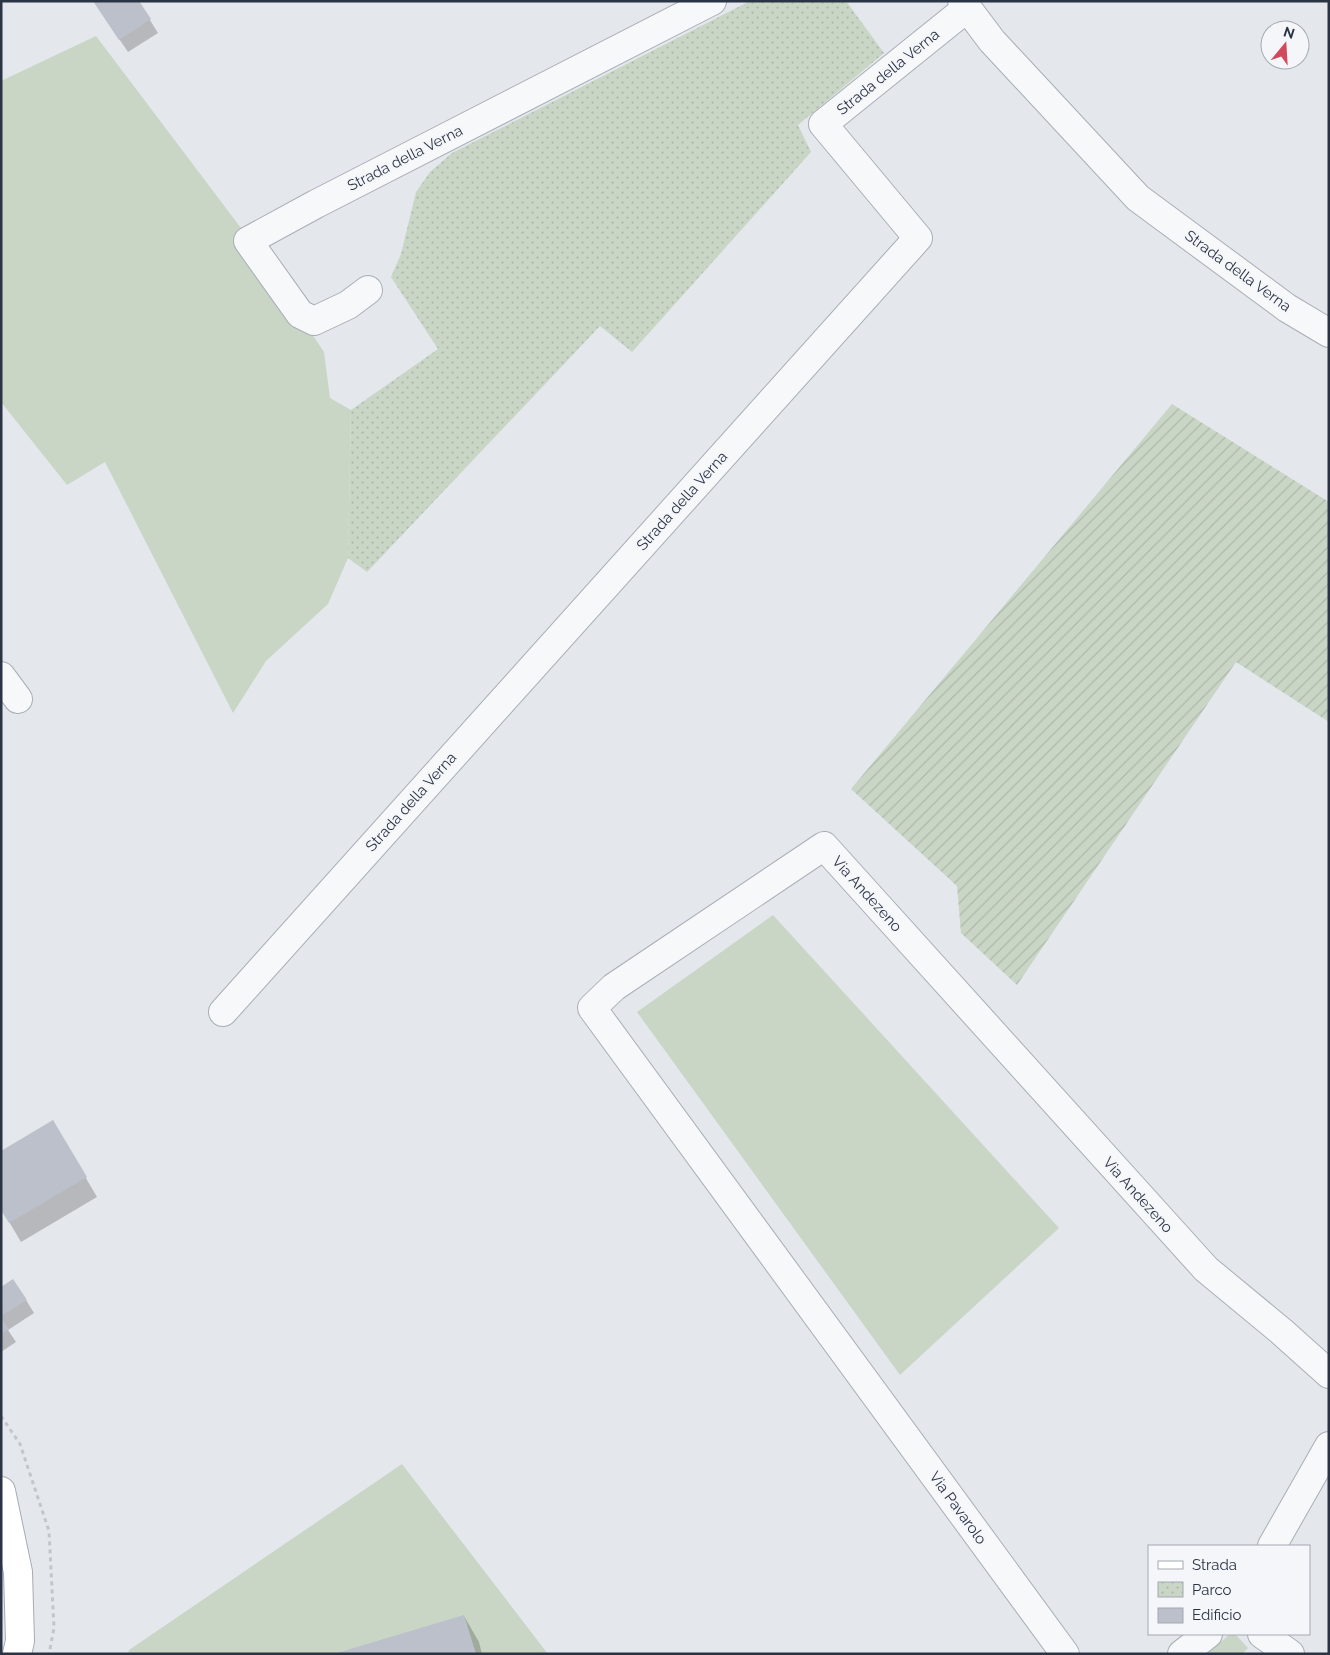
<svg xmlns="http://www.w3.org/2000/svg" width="1330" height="1655" font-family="Raleway,sans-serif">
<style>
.grass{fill:#c9d6c5}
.park{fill:url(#park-dots)}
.garden{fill:url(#garden-furrows)}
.shadow{fill:#0003}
.building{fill:#bbc0ca}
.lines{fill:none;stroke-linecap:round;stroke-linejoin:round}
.street-casing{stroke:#a9aeb7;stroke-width:30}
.primary-casing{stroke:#a3abb8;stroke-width:30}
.path{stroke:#c2c5cb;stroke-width:3;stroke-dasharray:4 4;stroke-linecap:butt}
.street{stroke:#f7f8fa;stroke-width:28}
.primary{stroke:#fff;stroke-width:28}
.labels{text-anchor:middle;stroke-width:4;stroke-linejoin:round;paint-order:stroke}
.street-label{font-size:15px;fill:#2b3445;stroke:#f4f6f9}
</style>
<defs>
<pattern id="park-dots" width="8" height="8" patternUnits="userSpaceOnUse" patternTransform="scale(1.25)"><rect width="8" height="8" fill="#c9d6c5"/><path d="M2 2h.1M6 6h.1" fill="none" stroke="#adb8ab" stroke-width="1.8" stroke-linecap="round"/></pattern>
<pattern id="garden-furrows" width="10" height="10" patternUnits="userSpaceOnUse" patternTransform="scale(1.25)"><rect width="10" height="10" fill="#c9d6c5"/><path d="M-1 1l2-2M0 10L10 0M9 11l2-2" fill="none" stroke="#adb8ab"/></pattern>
</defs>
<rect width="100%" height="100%" fill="#e4e7ec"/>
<path class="grass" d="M 96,36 L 244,232 L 324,352 L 330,398 L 351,410 L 348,558 L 328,604 L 266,661 L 233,713 L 105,462 L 67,485 L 1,402 L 1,81 Z
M 773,915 L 1059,1228 L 900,1375 L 637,1012 Z
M 402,1464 L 548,1654 L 128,1654 L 129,1650 Z
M 1230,1634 L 1235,1634 L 1248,1648 L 1242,1654 L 1207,1654 Z"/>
<path class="park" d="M 750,1 L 846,1 L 884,53 L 798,125 L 811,152 L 632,352 L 600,326 L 367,572 L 348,558 L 351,410 L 438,349 L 391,277 L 401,254 L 416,192 L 430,172 L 452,153 Z"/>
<path class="garden" d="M 1172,404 L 1329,502 L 1329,722 L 1236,662 L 1017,985 L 961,933 L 957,886 L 851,789 Z"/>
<path class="shadow" d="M 138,1 L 158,33 L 128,52 L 96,5 Z
M 53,1122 L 97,1197 L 21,1242 L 1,1208 Z
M 1,1288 L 26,1300 L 34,1313 L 8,1330 L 16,1342 L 1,1352 Z
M 464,1616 L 479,1642 L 482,1654 L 339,1654 Z"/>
<path class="building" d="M 93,1 L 139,1 L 151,19 L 119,40 Z
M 53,1120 L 87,1177 L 9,1223 L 1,1210 L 1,1151 Z
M 13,1279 L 27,1300 L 1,1316 L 1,1287 Z
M 1,1317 L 9,1329 L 1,1334 Z
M 464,1615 L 476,1654 L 337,1654 L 337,1653 Z"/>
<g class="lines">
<g class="street-casing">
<path id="street" d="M 962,1 L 992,41 L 1138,198 L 1287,308 L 1329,333
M 368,290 L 348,305 L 314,321 L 300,314 L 248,241 L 316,204 L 712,1
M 1,676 L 18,699
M 223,1012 L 918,238 L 823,124 L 967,8
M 1272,1546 L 1329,1446
M 1262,1634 L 1290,1654
M 1065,1654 L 592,1008 L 614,987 L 824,846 L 1206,1269 L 1281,1331 L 1329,1374
M 1182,1654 L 1208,1634"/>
</g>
<g class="primary-casing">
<path id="primary" d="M 1,1491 L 18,1572 L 20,1641 L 17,1654"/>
</g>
<path class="path" d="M 1,1416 L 20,1444 L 49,1531 L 54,1628 L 49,1654"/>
<use href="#street" class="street"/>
<use href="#primary" class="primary"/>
</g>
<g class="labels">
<g class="street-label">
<text transform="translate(888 72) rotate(-39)" y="5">Strada della Verna</text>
<text transform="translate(405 158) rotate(-27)" y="5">Strada della Verna</text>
<text transform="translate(1238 271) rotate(36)" y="5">Strada della Verna</text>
<text transform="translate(682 501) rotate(-48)" y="5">Strada della Verna</text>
<text transform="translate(411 802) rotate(-48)" y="5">Strada della Verna</text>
<text transform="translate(867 894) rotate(48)" y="5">Via Andezeno</text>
<text transform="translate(1138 1195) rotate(48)" y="5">Via Andezeno</text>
<text transform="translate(958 1508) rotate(54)" y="5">Via Pavarolo</text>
</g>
</g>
<rect width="1330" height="1655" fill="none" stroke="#2b3445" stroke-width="5"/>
<rect x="1148" y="1545" width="162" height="90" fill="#f4f6f9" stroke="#a4a8b1"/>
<rect x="1158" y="1561" width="25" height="8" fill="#ffffff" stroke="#a4a8b1"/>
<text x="1192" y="1570" font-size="15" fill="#2b3445">Strada</text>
<rect x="1158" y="1582" width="25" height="15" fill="url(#park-dots)" stroke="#a4a8b1"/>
<text x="1192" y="1595" font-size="15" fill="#2b3445">Parco</text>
<rect x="1158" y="1608" width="25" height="15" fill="#bbc0ca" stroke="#a4a8b1"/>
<text x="1192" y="1620" font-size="15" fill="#2b3445">Edificio</text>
<g transform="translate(1285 45) rotate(18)"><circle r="24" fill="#f4f6f9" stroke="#a4a8b1"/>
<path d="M0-4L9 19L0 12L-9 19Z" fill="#d1495b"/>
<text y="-8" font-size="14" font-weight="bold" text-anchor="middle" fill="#2b3445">N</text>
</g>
</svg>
